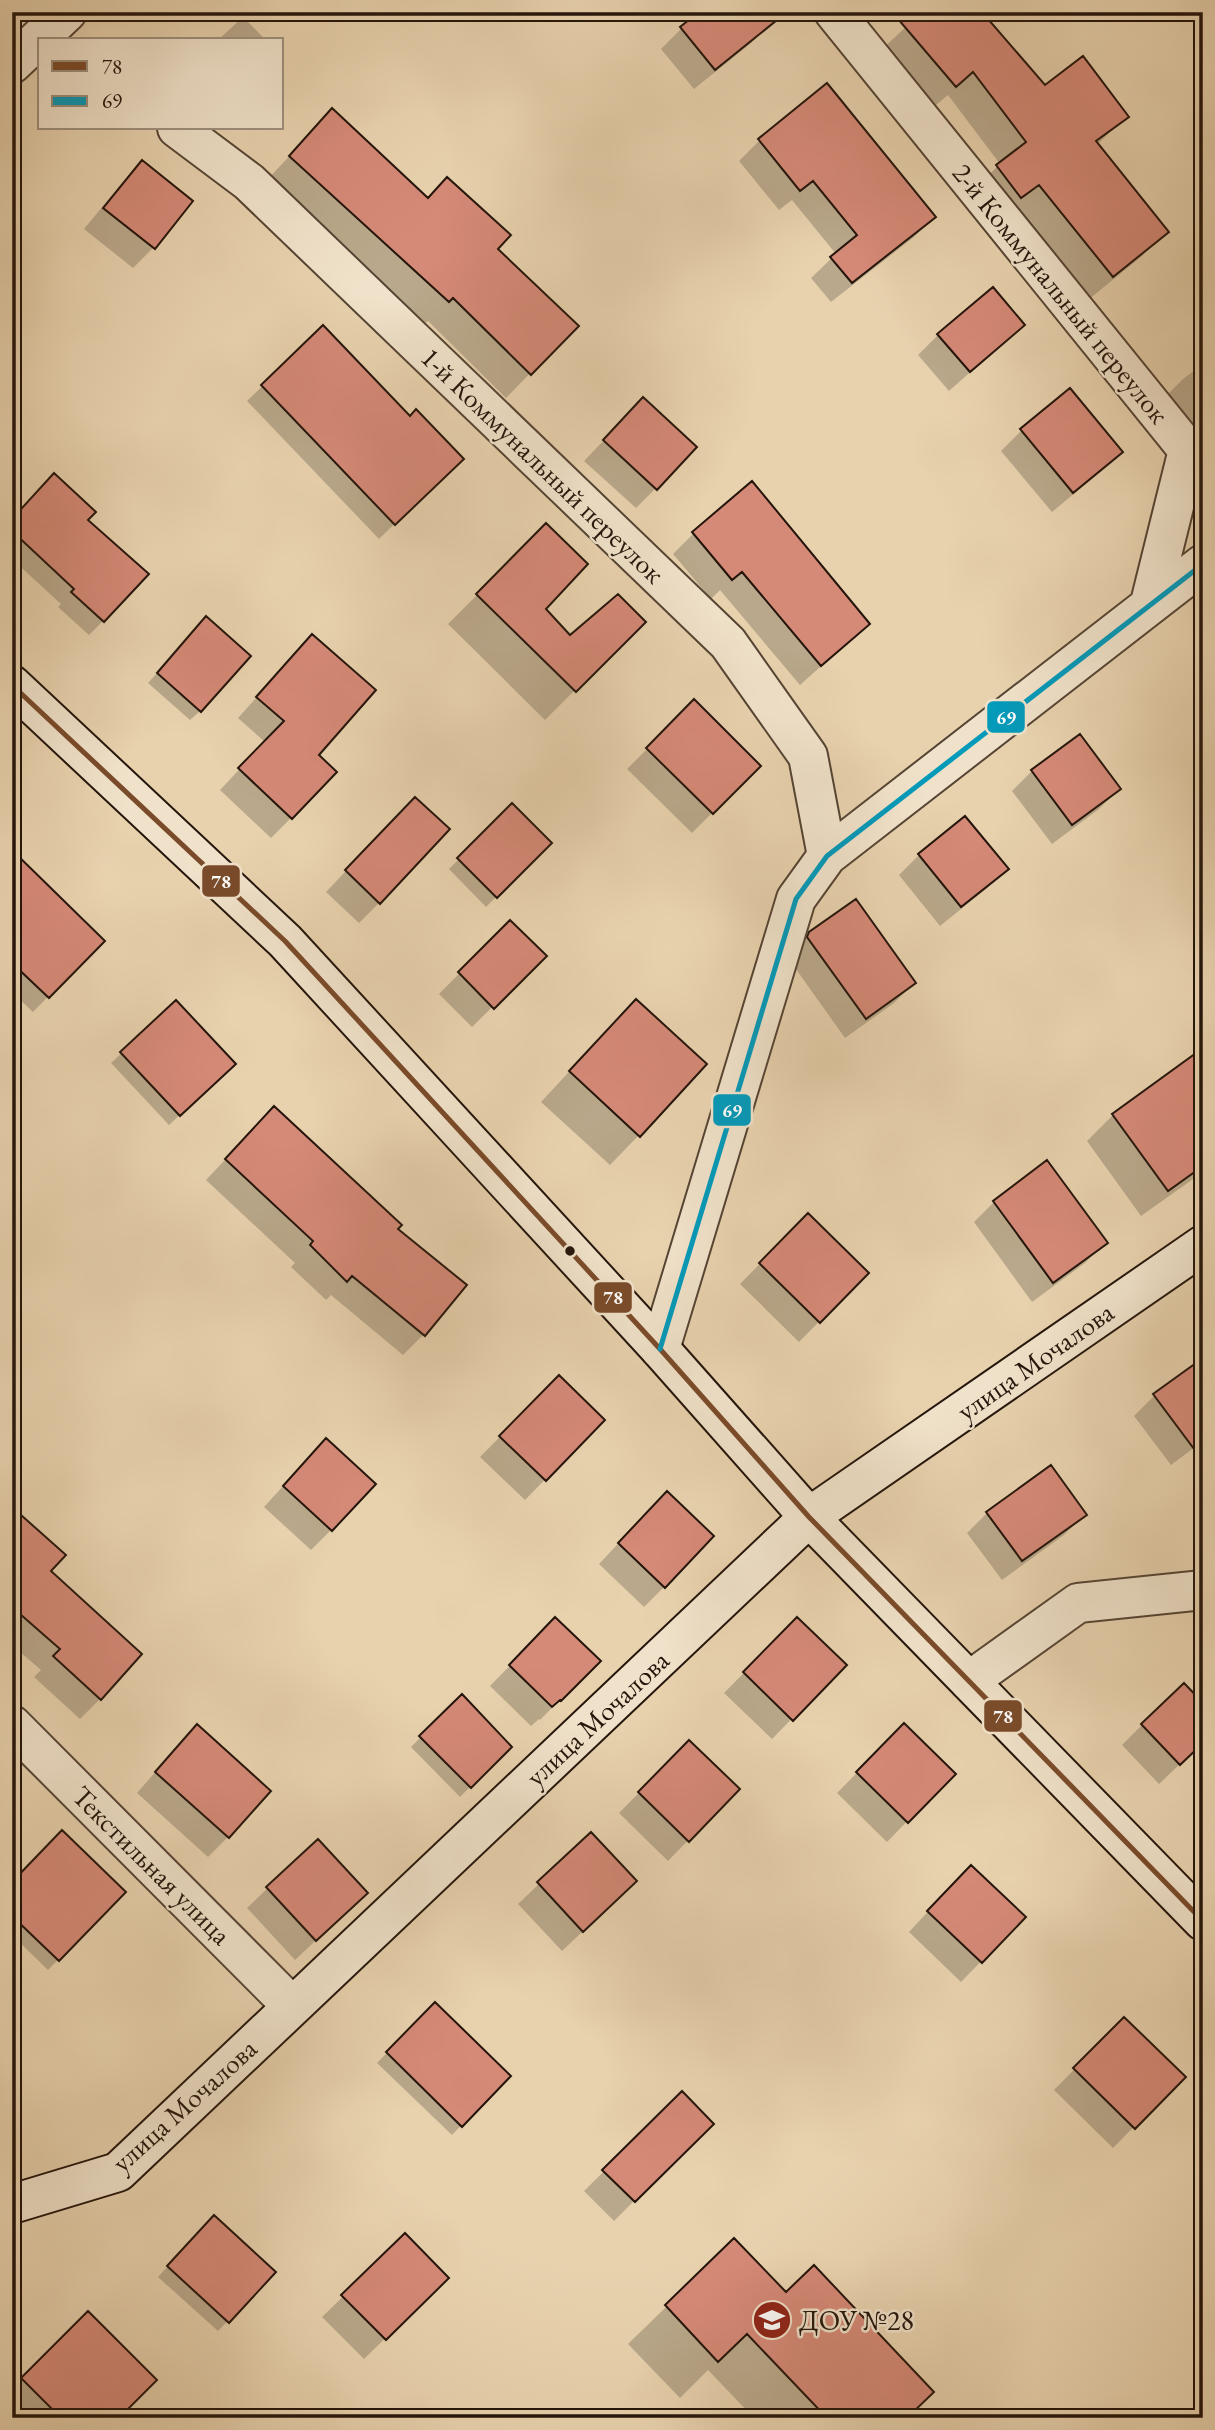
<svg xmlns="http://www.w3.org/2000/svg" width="1215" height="2430" font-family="'EB Garamond',serif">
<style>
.shadow{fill:#0003}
.building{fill:#d58977;stroke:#24150b;stroke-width:2}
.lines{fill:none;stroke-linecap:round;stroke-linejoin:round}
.street-casing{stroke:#554434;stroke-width:42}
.secondary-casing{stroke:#24150b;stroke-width:42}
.street{stroke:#f0e2ca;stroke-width:38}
.secondary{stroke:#f0e2ca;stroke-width:38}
.bus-1-casing{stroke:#f0e2ca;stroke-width:10}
.bus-2-casing{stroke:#f0e2ca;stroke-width:10}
.bus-1{stroke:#7a4b2a;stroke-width:5}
.bus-2{stroke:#049aba;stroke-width:5}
.bus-dot{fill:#24150b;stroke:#f0e2ca;stroke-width:2.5}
.labels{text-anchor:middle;stroke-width:5;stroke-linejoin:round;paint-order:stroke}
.street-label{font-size:28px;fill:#24150b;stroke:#f0e2ca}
.poi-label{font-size:28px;fill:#24150b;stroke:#f0e2ca;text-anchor:start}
.line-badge{stroke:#f0e2ca;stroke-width:2.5}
.badge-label{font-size:19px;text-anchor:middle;font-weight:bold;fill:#fff}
</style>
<rect width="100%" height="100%" fill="#e8d2ae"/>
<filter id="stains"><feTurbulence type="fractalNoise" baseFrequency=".00286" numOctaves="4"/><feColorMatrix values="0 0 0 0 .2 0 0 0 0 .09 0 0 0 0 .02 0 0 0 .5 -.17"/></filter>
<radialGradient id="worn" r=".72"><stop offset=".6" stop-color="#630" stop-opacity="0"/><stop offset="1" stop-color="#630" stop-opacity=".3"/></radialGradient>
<path class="shadow" d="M 922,12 L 1044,87 L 1126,116 L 1097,145 L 1166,232 L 1142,256 L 1088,300 L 973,190 L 1000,164 L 948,95 L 930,110 L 880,51 Z
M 243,17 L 266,40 L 218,40 Z
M 770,24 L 750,44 L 694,89 L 661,49 L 682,28 Z
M 827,86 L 934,217 L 914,237 L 831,302 L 811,278 L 836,254 L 792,200 L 779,210 L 739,161 L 759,141 Z
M 332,111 L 427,200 L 496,249 L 576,326 L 506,398 L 428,321 L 423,325 L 266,181 Z
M 142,162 L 191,201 L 153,248 L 133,268 L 84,229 L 122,183 Z
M 1023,325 L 949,391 L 918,355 L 938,335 Z
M 323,328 L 410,418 L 461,459 L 379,539 L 247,401 Z
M 1203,364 L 1203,473 L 1154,408 L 1183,379 Z
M 623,420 L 656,488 L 636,508 L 584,461 Z
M 1021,431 L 1120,452 L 1100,472 L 1052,512 L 1001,451 Z
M 752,484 L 868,624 L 800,685 L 720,590 L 711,599 L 673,554 L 693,534 Z
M 12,520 L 86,520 L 103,621 L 89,635 L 58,607 L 61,604 L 12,559 Z
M 546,526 L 544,609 L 570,637 L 643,622 L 545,720 L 448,624 Z
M 197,629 L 200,711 L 190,720 L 148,683 Z
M 312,636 L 316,755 L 291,818 L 271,838 L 220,790 L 265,742 L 238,718 Z
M 694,702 L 759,766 L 692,833 L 627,769 Z
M 1032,771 L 1119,789 L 1099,809 L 1052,844 L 1012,791 Z
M 512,806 L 550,843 L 486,907 L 449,869 Z
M 395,819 L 379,903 L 359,923 L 326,892 Z
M 12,853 L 103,941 L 33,1012 L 12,992 Z
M 919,855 L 1006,869 L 986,889 L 940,926 L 899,875 Z
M 510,922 L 544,956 L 472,1027 L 439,994 Z
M 810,933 L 914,983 L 894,1003 L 845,1038 L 788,958 Z
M 176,1002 L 224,1073 L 169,1125 L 111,1063 Z
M 607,1031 L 639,1135 L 610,1165 L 541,1102 Z
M 1203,1059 L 1203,1172 L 1141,1216 L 1087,1141 L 1113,1115 Z
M 254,1129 L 396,1229 L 464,1285 L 423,1335 L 403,1355 L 331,1295 L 326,1300 L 291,1267 L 295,1263 L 206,1180 Z
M 994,1202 L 1105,1243 L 1085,1263 L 1032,1302 L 974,1222 Z
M 808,1215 L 867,1273 L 799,1342 L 740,1284 Z
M 559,1377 L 603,1420 L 525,1500 L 480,1457 Z
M 1154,1396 L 1203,1441 L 1171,1465 L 1134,1416 Z
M 306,1461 L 331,1530 L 311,1550 L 264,1507 Z
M 12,1510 L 49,1572 L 100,1699 L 80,1719 L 34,1677 L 41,1670 L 12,1645 Z
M 647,1513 L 664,1587 L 644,1607 L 599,1564 Z
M 987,1513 L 1084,1515 L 1064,1535 L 1002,1580 L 967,1533 Z
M 555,1619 L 598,1661 L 540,1720 L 539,1719 L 531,1726 L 490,1686 Z
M 797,1619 L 844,1665 L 772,1739 L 724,1693 Z
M 462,1696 L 510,1747 L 460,1797 L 411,1747 Z
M 904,1725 L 953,1774 L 887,1842 L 837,1793 Z
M 1142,1725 L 1203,1742 L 1159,1784 L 1122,1745 Z
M 689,1742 L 738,1789 L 668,1861 L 619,1813 Z
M 177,1747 L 228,1837 L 208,1857 L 137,1793 Z
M 591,1834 L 615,1901 L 562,1951 L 518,1904 Z
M 317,1841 L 345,1913 L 295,1960 L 247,1908 Z
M 12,1884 L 124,1892 L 48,1970 L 12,1935 Z
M 951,1887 L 1024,1917 L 961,1982 L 909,1932 Z
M 435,2004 L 509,2076 L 452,2135 L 377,2063 Z
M 1124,2019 L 1183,2077 L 1113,2148 L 1054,2090 Z
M 682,2094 L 711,2124 L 614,2221 L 584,2191 Z
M 204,2227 L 274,2272 L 218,2331 L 158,2277 Z
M 405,2236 L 447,2278 L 364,2359 L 322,2317 Z
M 734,2241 L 906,2418 L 754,2418 L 708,2370 L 680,2398 L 628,2344 Z
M 88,2314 L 117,2418 L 12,2418 L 12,2390 Z"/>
<path class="building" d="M 699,12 L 787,12 L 715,70 L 680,27 Z
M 892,12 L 982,12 L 1045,85 L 1083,56 L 1129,117 L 1096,141 L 1169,232 L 1113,277 L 1039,185 L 1021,198 L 996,165 L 1026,142 L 973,72 L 956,87 Z
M 827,83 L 936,217 L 852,283 L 830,257 L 857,235 L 813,181 L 800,191 L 758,139 Z
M 332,108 L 428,198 L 447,177 L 511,235 L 498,249 L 579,326 L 531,375 L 453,298 L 449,302 L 289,156 Z
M 142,160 L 193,201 L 155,249 L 103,208 Z
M 993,287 L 1025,325 L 970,372 L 937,334 Z
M 323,325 L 410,416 L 416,409 L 464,459 L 395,525 L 261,385 Z
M 1070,388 L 1123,452 L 1073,493 L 1020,429 Z
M 643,397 L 697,447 L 657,490 L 603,440 Z
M 54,473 L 96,512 L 88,520 L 149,574 L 104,622 L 71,592 L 74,589 L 12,531 L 12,519 Z
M 752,481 L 870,624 L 821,666 L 742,572 L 732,580 L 692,532 Z
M 546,523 L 588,564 L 546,609 L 570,635 L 618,594 L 646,622 L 576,692 L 476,594 Z
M 206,616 L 251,656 L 201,712 L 157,673 Z
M 312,634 L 376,690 L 319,755 L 337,772 L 292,819 L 238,768 L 284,721 L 256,697 Z
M 694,699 L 761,766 L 713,814 L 646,748 Z
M 1080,734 L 1121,789 L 1072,825 L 1031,770 Z
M 415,797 L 450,829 L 380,904 L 345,870 Z
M 512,803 L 552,843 L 497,898 L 457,858 Z
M 965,816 L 1009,869 L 961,907 L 918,854 Z
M 12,850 L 105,941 L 49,998 L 12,963 Z
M 856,899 L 916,983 L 866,1019 L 807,937 L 809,932 Z
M 510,920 L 547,956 L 494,1009 L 458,972 Z
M 636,999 L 707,1064 L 640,1137 L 569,1071 Z
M 176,1000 L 236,1064 L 180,1116 L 120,1052 Z
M 1203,1048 L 1203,1166 L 1168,1191 L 1112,1114 Z
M 274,1106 L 402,1225 L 398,1229 L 467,1285 L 425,1336 L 352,1276 L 347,1282 L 310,1245 L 313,1241 L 225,1159 Z
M 1047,1160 L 1108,1243 L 1053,1283 L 993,1201 Z
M 808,1213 L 869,1273 L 820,1323 L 759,1263 Z
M 1203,1358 L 1203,1461 L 1153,1394 Z
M 559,1375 L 605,1420 L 546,1481 L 499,1436 Z
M 326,1438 L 376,1484 L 332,1531 L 283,1486 Z
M 1051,1465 L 1087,1515 L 1022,1561 L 986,1512 Z
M 667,1491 L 714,1536 L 665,1588 L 618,1543 Z
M 12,1507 L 66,1555 L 51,1571 L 142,1654 L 101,1700 L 53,1656 L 60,1649 L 12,1607 Z
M 555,1617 L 601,1661 L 561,1701 L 560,1700 L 552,1707 L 509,1665 Z
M 797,1617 L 847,1665 L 793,1721 L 743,1672 Z
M 1184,1683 L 1203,1703 L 1203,1743 L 1180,1765 L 1141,1724 Z
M 462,1694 L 512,1747 L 471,1788 L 419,1736 Z
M 904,1723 L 956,1774 L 908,1823 L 856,1772 Z
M 197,1724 L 271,1791 L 229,1838 L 155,1772 Z
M 689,1740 L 740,1789 L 689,1842 L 638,1792 Z
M 62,1830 L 126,1892 L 59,1961 L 12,1916 L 12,1882 Z
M 591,1832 L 637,1881 L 583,1932 L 537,1882 Z
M 318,1839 L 368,1893 L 316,1941 L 266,1887 Z
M 971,1865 L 1026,1917 L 982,1963 L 927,1911 Z
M 435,2002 L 511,2076 L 462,2127 L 386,2052 Z
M 1124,2017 L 1186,2077 L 1135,2129 L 1073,2068 Z
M 682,2091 L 714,2124 L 635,2202 L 602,2170 Z
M 214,2215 L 276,2272 L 229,2323 L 167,2266 Z
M 405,2233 L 449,2278 L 386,2340 L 341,2295 Z
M 734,2238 L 786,2292 L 814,2265 L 934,2392 L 907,2418 L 827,2418 L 747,2334 L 718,2362 L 665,2305 Z
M 88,2311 L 157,2380 L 119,2418 L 61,2418 L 21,2378 Z"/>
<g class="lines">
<g class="street-casing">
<path id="street" d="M 834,12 L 1188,450 L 1150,603
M 12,64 L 67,12
M 177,128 L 249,182 L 728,643 L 808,756 L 827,856
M 660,1349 L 796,899 L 827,856 L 1203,564
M 969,1681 L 1078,1603 L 1203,1590
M 12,1725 L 292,2006"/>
</g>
<g class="secondary-casing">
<path id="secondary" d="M 12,685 L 285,941 L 660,1349 L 809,1517 L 1203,1921
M 12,2204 L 118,2172 L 809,1517 L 1203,1245"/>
</g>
<use href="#street" class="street"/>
<use href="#secondary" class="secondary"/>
<g class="bus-1-casing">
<path id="bus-1" d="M 12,685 L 285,941 L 660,1349 L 809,1517 L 1203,1921"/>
</g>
<g class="bus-2-casing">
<path id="bus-2" d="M 660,1349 L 796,899 L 827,856 L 1203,564"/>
</g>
<use href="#bus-1" class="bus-1"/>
<use href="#bus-2" class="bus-2"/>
</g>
<defs>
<g id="school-disc" transform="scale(2.0125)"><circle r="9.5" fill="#8f2418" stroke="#f0e2ca"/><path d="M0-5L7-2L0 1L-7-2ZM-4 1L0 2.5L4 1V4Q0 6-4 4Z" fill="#fff"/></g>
</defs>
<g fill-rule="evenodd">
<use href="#school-disc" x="772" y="2320"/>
</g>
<circle class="bus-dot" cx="570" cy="1251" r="6"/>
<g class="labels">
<g class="street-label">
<text transform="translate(1061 293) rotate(51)" y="10">2-й Коммунальный переулок</text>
<text transform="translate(543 465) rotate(44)" y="10">1-й Коммунальный переулок</text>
<text transform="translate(1035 1361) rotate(-35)" y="10">улица Мочалова</text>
<text transform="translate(597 1718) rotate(-43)" y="10">улица Мочалова</text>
<text transform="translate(152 1865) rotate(45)" y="10">Текстильная улица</text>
<text transform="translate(184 2105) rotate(-42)" y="10">улица Мочалова</text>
</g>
<g class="poi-label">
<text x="799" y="2330">ДОУ №28</text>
</g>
</g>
<g class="line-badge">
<rect x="986" y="700" width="40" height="34" rx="7" fill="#049aba"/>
<rect x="201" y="864" width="40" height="34" rx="7" fill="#7a4b2a"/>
<rect x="712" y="1093" width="40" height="34" rx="7" fill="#049aba"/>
<rect x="593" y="1281" width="40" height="33" rx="7" fill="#7a4b2a"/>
<rect x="983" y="1699" width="40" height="34" rx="7" fill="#7a4b2a"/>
</g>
<g class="badge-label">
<text x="1006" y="724">69</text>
<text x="221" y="888">78</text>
<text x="732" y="1117">69</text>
<text x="613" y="1304">78</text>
<text x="1003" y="1723">78</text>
</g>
<rect width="1215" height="2430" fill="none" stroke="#e8d2ae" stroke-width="42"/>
<rect x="14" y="14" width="1187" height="2402" fill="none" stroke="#24150b" stroke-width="3.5"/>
<rect x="21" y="21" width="1173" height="2388" fill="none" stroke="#24150b" stroke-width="2"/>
<rect x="38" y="38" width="245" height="91" fill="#f0e2ca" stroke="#9e907e" stroke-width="2"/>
<rect x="52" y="61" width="35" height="10" fill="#7a4b2a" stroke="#9e907e" stroke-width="2"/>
<text x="102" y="74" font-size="21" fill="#24150b">78</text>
<rect x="52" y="96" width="35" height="10" fill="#049aba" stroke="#9e907e" stroke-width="2"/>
<text x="102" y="108" font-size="21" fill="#24150b">69</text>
<rect width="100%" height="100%" filter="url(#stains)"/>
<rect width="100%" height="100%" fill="url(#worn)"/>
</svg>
